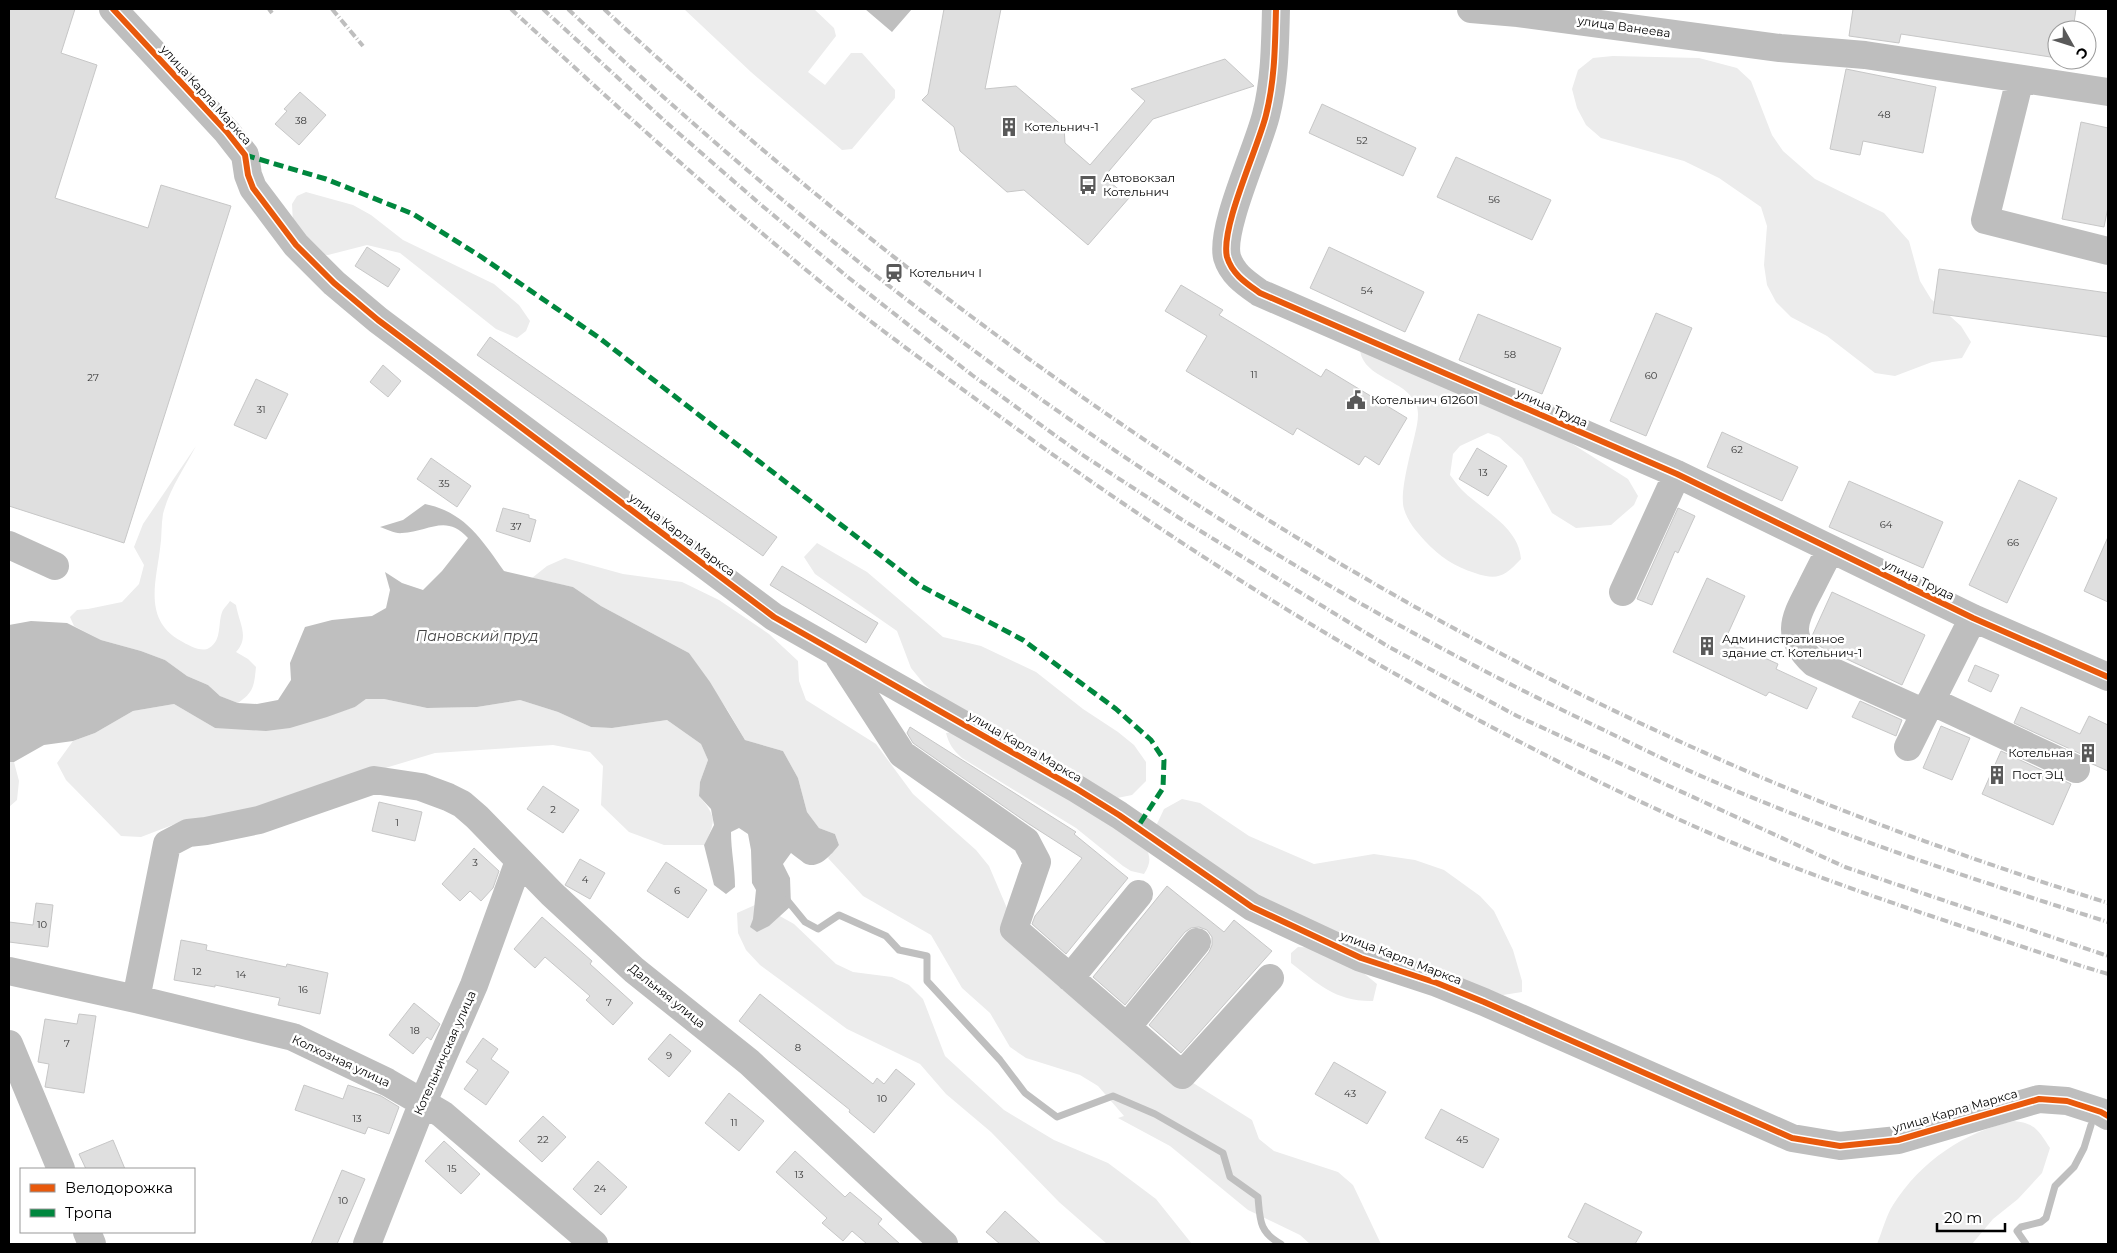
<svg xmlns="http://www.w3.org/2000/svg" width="2117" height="1253" font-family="Montserrat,sans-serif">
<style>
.green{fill:#ececec}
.water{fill:#bfbfbf}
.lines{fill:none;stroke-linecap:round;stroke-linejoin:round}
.stream{stroke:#bfbfbf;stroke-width:7}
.building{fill:#dfdfdf;stroke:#c7c7c7}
.minor{stroke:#bebebe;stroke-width:28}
.rail{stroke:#bebebe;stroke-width:4;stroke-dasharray:8 2.5 1 2.5;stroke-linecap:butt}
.quiet{stroke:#00873e;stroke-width:5;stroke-dasharray:10 5;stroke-linecap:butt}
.cycleway-casing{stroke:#fff;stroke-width:9}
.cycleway{stroke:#e8590c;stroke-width:6}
.labels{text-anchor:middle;stroke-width:5;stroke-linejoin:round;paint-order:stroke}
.number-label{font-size:10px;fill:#383838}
.street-label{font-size:12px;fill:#000;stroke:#fff}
.poi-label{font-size:12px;fill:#000;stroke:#fff;text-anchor:start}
.water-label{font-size:14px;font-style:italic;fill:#444;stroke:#fff}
</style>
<rect width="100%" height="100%" fill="#fff"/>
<path class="green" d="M 684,9 L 814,9 L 834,28 L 836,36 L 808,72 L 825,85 L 851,53 L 862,53 L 895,90 L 895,98 L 852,149 L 842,150 L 751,72 Z
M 1613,56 L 1699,58 L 1737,68 L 1751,81 L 1772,135 L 1783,151 L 1815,179 L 1884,213 L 1909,241 L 1920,281 L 1931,299 L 1961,326 L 1971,342 L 1962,358 L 1932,362 L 1895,376 L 1875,373 L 1827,336 L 1791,317 L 1776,302 L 1767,285 L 1764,265 L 1767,226 L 1761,207 L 1719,178 L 1684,161 L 1601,138 L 1586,125 L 1577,108 L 1572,89 L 1578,70 L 1593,58 Z
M 306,192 L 353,205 L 371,215 L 403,240 L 494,284 L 519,305 L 530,321 L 526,331 L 517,338 L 496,329 L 400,253 L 367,245 L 328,255 L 318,254 L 293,224 L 292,204 L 297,196 Z
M 1360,351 L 1547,428 L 1628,479 L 1638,496 L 1634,505 L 1611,525 L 1576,528 L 1552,513 L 1522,458 L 1499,437 L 1488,433 L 1460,446 L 1453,454 L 1450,475 C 1454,480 1457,485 1462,490 C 1483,511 1519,527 1521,559 C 1505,576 1498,581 1475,573 C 1455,567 1439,556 1425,541 C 1416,531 1408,522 1404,509 C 1399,493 1411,452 1415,434 C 1417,426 1420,413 1416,404 C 1405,379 1365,379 1360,351 Z
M 196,446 C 185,467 169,490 163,514 C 161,525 162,537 160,549 C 156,582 143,620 181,641 C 188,645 202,653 209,648 C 223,640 217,622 223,610 C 225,607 228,604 230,601 L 236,605 C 239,623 250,637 236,652 L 248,659 L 256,667 C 254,686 254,692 238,703 L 220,696 L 208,685 L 187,676 L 165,660 L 141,651 L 101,640 L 74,626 L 70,617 L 77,610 L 88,609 L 122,602 L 139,584 L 144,565 L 134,547 L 143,524 Z
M 817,543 L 867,572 L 943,637 L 981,646 L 1036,672 L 1083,709 L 1118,732 L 1134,745 L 1146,762 L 1146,781 L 1132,795 L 1117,798 L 956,710 L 924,684 L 911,668 L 897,631 L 815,574 L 804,557 Z
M 565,558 L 623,574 L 682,582 L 719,600 L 769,634 L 798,661 L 799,681 L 806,700 L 876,744 L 913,794 L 976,850 L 989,866 L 1012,920 L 1144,1052 L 1252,1120 L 1259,1139 L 1274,1151 L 1338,1172 L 1353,1185 L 1381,1244 L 1310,1244 L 1300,1235 L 1248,1210 L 1170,1146 L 1118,1118 L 1124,1116 L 1098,1086 L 1080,1075 L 1026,1058 L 1010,1047 L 990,1013 L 962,988 L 931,935 L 863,896 L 828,858 L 839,845 L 835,834 L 819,828 L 807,812 L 798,778 L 783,751 L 745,740 L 728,711 L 689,653 L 601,606 L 573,587 L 532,578 L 547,566 Z
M 366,699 L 384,699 L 427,708 L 477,707 L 520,700 L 558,712 L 591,727 L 612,728 L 667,720 L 701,744 L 708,760 L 700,782 L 699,796 C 717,817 716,821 704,845 L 664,845 L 629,832 L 601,805 L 603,766 L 590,752 L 553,745 L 435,753 L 339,782 L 212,826 L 175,824 L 141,837 L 121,836 L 66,780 L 57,763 L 73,741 L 95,733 L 133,711 L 174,704 L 215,728 L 312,721 L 355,707 Z
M 955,732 L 964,735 L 1145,846 C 1151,857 1151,863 1144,874 L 1131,871 L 1123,866 L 1076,828 L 962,758 C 953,750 949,744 946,733 Z
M 9,762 L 14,762 L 19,781 L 17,800 L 9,807 Z
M 1182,799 L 1200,803 L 1249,836 L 1314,864 L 1374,854 L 1415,860 L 1444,870 L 1480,896 L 1494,911 L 1513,950 L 1522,981 L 1522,992 L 1503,995 L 1306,928 L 1156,826 L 1164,809 Z
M 755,905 L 760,905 L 794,924 L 836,964 L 853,972 L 892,977 L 909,985 L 923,999 L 945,1056 L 1004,1110 L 1054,1140 L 1108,1163 L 1156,1199 L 1192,1244 L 1107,1244 L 1059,1202 L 991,1132 L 946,1094 L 920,1064 L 847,1029 L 760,965 L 746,950 L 738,933 L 737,913 Z
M 1298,947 L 1318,948 L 1361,971 L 1377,984 L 1373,1001 C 1337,1002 1318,984 1291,963 L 1291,953 Z
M 2014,1121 C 2036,1123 2039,1132 2050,1148 L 2042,1173 L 2018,1199 L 1993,1219 L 1972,1244 L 1877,1244 C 1882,1232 1886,1216 1893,1205 C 1921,1161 1964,1132 2014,1121 Z"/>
<path class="water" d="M 865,9 L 912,9 L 892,32 Z
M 425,504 C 465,512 482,540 504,571 L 573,587 L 601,606 L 689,653 L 710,682 L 745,740 L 783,751 L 798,778 L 807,812 L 819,828 L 835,834 L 839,845 C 832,854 818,871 804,863 C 800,860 795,856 791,853 L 783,864 L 790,878 L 791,906 L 769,926 L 757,932 L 750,927 L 753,919 L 756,890 L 752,883 L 751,850 L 748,834 L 739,828 L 731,832 C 731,851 735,868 735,887 L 726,894 L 714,885 L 704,845 L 714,825 L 711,809 L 699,796 L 700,782 L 708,760 L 701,744 L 667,720 L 612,728 L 591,727 L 558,712 L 520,700 L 477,707 L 427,708 L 384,699 L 366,699 L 355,707 L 327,717 L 290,728 L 266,731 L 215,728 L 174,704 L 133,711 L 95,733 L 73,741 L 44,745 L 14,762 L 9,762 L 9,625 L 31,621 L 67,623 L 101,640 L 141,651 L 165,660 L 187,676 L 208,685 L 220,696 L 238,703 L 257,704 L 278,700 L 291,680 L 290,663 L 305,627 L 332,620 L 372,616 L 386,608 L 390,590 L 385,572 L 402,583 L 423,590 L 442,571 L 468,538 C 446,513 428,532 402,533 C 396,534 386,529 380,527 L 403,520 Z"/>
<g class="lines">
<path class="stream" d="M 787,900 L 805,922 L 818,929 L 839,915 L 886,936 L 899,950 L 927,956 L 927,981 L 1000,1060 L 1025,1093 L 1057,1117 L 1113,1096 L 1155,1114 L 1223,1153 L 1230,1177 L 1258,1197 C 1260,1220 1259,1232 1281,1244
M 2026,1244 L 2017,1231 L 2021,1227 L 2041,1222 L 2046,1218 L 2055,1186 L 2074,1167 L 2084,1148 L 2091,1125"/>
</g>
<path class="building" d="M 9,9 L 75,9 L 61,53 L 97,65 L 55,198 L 148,228 L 161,185 L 231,206 L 124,543 L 9,506 Z
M 944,9 L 1001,9 L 985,89 L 1016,86 L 1064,127 L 1065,143 L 1090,165 L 1145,101 L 1131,89 L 1225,59 L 1254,86 L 1153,119 L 1104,177 L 1129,198 L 1088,245 L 1024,190 L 1007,192 L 960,151 L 954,127 L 922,100 L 928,94 Z
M 1853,9 L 2076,9 L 2073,30 L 2057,30 L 2057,58 L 1901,34 L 1899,43 L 1849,36 Z
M 1846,69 L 1936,87 L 1923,153 L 1863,141 L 1860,155 L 1830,149 Z
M 300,92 L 326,115 L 299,145 L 275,124 L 287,111 L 284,109 Z
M 1322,104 L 1416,148 L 1403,176 L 1309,133 Z
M 2081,122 L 2108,128 L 2108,207 L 2104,227 L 2062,219 Z
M 1456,157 L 1551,200 L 1532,240 L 1437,197 Z
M 367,247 L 400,269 L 388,287 L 355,266 Z
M 1329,247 L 1424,292 L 1405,332 L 1310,288 Z
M 1939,269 L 2108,293 L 2108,337 L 1933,313 Z
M 1181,285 L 1223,310 L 1219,315 L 1321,377 L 1326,369 L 1407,418 L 1379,465 L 1365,456 L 1359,465 L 1297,428 L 1293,435 L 1186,371 L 1207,336 L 1165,311 Z
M 1656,313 L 1692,328 L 1646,436 L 1610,421 Z
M 1478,314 L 1561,348 L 1542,394 L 1459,360 Z
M 490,337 L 777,537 L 763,556 L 477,355 Z
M 383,365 L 401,381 L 388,397 L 370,382 Z
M 256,379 L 288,394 L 266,439 L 234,425 Z
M 1722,432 L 1798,467 L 1782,501 L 1707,467 Z
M 1477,448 L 1507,466 L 1488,496 L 1459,479 Z
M 431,458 L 471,486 L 457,507 L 417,479 Z
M 2019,480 L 2057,498 L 2007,603 L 1969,585 Z
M 1849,481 L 1943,522 L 1923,568 L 1829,527 Z
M 503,508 L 529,515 L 529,518 L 536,520 L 530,542 L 496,531 Z
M 1678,508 L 1695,516 L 1678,553 L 1675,551 L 1652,605 L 1637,599 Z
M 2108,537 L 2108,602 L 2084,591 Z
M 782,566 L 878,623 L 866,643 L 770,585 Z
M 1707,578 L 1745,596 L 1725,640 L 1778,664 L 1776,669 L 1817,688 L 1807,709 L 1769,692 L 1766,696 L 1673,652 Z
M 1832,592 L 1925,635 L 1902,685 L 1821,647 L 1817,644 L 1812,636 Z
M 1975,665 L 1999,675 L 1991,692 L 1968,681 Z
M 1860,701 L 1902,720 L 1896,736 L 1852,717 Z
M 2021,707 L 2080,734 L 2089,716 L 2108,725 L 2108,771 L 2090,763 L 2083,755 L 2014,723 Z
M 1941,726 L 1970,738 L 1952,780 L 1923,768 Z
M 910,727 L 1076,832 L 1074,834 L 1128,878 L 1066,954 L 1032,924 L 1035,916 L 1082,858 L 1029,824 L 913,743 L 907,733 Z
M 2001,751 L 2071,784 L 2053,825 L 1982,794 Z
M 543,786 L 579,810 L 563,833 L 527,809 Z
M 379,802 L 422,812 L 415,841 L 372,831 Z
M 474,848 L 499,871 L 493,888 L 481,901 L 470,891 L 460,901 L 442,884 Z
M 580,859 L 605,873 L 590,899 L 565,885 Z
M 666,862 L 707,890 L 688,918 L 647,891 Z
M 1167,886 L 1224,932 L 1234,920 L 1272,951 L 1181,1053 L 1149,1025 L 1209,952 L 1212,945 L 1212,937 L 1207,930 L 1199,927 L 1191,928 L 1185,932 L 1125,1005 L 1093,977 Z
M 36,903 L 53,905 L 48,947 L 9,942 L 9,922 L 33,925 Z
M 542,917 L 592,961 L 590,964 L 633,1003 L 613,1025 L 586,1000 L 590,996 L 545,957 L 535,968 L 514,949 Z
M 181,940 L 207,945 L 206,950 L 286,967 L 287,964 L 328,973 L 320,1014 L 278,1005 L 280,998 L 215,985 L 215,987 L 174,980 Z
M 760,994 L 873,1084 L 877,1078 L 884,1084 L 896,1069 L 915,1084 L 874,1133 L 849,1112 L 850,1110 L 739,1021 Z
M 414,1003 L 440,1024 L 431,1040 L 427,1037 L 413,1054 L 389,1035 Z
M 79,1014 L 96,1016 L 84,1093 L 45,1087 L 49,1064 L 38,1062 L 45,1019 L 77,1024 Z
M 670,1034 L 691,1051 L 669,1077 L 648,1059 Z
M 483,1038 L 498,1049 L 491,1059 L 509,1072 L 486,1105 L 464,1089 L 478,1070 L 466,1062 Z
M 1334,1062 L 1386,1092 L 1367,1124 L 1315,1094 Z
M 304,1085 L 343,1099 L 348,1085 L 381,1096 L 399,1107 L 389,1134 L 368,1127 L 365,1134 L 295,1110 Z
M 729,1093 L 764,1121 L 739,1151 L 705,1123 Z
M 1441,1109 L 1499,1139 L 1483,1168 L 1425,1138 Z
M 543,1116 L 566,1137 L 542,1162 L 519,1141 Z
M 113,1140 L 125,1169 L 86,1169 L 79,1154 Z
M 444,1141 L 480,1174 L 461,1194 L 425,1161 Z
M 795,1151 L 845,1197 L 850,1192 L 882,1219 L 878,1224 L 900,1244 L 867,1244 L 852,1231 L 843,1241 L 822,1223 L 827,1218 L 776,1172 Z
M 598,1161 L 627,1187 L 601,1215 L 573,1189 Z
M 342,1170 L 365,1179 L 337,1244 L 311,1244 Z
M 1585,1203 L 1642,1232 L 1635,1244 L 1581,1244 L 1568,1237 Z
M 1005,1211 L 1041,1244 L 1000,1244 L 986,1232 Z"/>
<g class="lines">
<path class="minor" d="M 113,9 L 227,132 L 245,155 L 248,175 L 253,188 L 296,245 L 334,283 L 378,320 L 774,617 L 1077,789 L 1119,815 L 1252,907 L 1361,958 L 1437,983 L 1484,1002 L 1792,1138 L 1840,1146 L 1898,1140 L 2039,1099 L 2067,1101 L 2101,1112 L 2108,1116
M 1276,9 C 1275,45 1275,79 1266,115 C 1258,148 1220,228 1227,257 C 1232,274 1246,283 1260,293 L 1677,474 L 1973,618 L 2108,677
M 1471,9 L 1518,13 L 1780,48 L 1865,55 L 2108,92
M 2020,79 L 1985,220 L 2108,251
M 9,545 L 55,566
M 1830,550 C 1823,563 1816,577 1809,591 C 1793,621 1786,637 1814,663 L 1925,713 L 1973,618
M 1623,592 L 1677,474
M 839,657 L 902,754 L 1026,841 L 1037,862 L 1014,929 L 1182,1075 L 1270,978
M 1931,701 L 2076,769
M 1908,747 L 1925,713
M 9,971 L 136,999 L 293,1037 L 387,1082 L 442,1114 L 594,1244
M 1070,978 L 1139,894
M 136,999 L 167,844 L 188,833 L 206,831 L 259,820 L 374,780 L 421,787 L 448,797 L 462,804 L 477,817 L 552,894 L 634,970 L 749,1062 L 944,1244
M 1127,1027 L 1197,942
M 9,1044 L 61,1169
M 87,1232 L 92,1244
M 367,1244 L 423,1102 L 474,985 L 519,861"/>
<path class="rail" d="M 269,9 L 272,13
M 332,9 L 363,46
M 511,9 C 617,107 725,205 838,296 C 895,341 954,383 1013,426 C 1227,581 1456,720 1698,828 C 1782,865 1868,895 1955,924 C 2006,941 2057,959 2108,974
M 543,9 L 667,123 L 760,204 L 849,278 L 972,375 L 1081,454 L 1181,519 L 1389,647 L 1517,716 L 1845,867 L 2108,956
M 568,9 C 869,294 1209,541 1583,720 C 1627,741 1670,763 1715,782 C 1843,837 1975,880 2108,922
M 604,9 C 944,324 1331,594 1758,776 C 1872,824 1990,866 2108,903"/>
<path class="quiet" d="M 245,155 L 326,179 L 413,214 L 480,256 L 598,337 L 919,585 L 1023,640 L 1116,709 L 1151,740 L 1164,760 L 1163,788 L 1137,828"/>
<g class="cycleway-casing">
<path id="cycleway" d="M 113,9 L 227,132 L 245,155 L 248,175 L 253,188 L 296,245 L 334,283 L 378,320 L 774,617 L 1077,789 L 1119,815 L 1252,907 L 1361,958 L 1437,983 L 1484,1002 L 1792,1138 L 1840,1146 L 1898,1140 L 2039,1099 L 2067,1101 L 2101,1112 L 2108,1116
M 1276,9 C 1275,45 1275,79 1266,115 C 1258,148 1220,228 1227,257 C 1232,274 1246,283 1260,293 L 1677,474 L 1973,618 L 2108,677"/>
</g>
<use href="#cycleway" class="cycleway"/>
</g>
<defs>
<g id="building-bare" transform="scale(1.5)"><path d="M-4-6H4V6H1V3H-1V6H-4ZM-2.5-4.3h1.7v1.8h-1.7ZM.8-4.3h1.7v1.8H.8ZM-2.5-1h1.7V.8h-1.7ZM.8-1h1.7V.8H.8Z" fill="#595959" stroke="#fff" stroke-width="2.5" paint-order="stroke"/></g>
<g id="bus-bare" transform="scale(1.5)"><path d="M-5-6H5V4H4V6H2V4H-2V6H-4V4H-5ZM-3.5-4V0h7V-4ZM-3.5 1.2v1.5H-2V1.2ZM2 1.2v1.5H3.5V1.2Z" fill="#595959" stroke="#fff" stroke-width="2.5" paint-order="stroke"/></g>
<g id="station-bare" transform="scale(1.5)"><path d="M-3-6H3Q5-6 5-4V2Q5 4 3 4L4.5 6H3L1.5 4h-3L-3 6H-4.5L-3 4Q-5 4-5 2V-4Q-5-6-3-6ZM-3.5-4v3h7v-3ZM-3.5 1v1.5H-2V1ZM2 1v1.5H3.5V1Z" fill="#595959" stroke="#fff" stroke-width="2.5" paint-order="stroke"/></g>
<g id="civic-bare" transform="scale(1.5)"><path d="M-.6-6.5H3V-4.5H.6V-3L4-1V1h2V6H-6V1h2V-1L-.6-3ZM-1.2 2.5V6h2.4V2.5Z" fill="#595959" stroke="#fff" stroke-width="2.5" paint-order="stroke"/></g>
</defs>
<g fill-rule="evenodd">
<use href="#building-bare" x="1009" y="127"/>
<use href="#bus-bare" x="1088" y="185"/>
<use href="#station-bare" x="894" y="273"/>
<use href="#civic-bare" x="1356" y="400"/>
<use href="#building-bare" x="1707" y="646"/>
<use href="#building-bare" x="2088" y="753"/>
<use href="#building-bare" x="1997" y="775"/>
</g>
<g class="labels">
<g class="number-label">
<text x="1884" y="118">48</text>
<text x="301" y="124">38</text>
<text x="1362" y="144">52</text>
<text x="1494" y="203">56</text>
<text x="1367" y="294">54</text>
<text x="1510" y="358">58</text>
<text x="1254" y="378">11</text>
<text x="1651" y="379">60</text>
<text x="93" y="381">27</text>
<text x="261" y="413">31</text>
<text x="1737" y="453">62</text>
<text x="1483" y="476">13</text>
<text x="444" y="487">35</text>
<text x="1886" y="528">64</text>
<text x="516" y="530">37</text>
<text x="2013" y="546">66</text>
<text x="553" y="813">2</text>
<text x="397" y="826">1</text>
<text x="475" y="866">3</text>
<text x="585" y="883">4</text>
<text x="677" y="894">6</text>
<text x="42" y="928">10</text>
<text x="197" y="975">12</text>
<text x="241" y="978">14</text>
<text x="303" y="993">16</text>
<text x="609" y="1006">7</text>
<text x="415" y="1034">18</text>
<text x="67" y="1047">7</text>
<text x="798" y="1051">8</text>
<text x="669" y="1059">9</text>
<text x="1350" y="1097">43</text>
<text x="882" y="1102">10</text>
<text x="357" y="1122">13</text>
<text x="734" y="1126">11</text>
<text x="543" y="1143">22</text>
<text x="1462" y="1143">45</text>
<text x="452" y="1172">15</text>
<text x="799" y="1178">13</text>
<text x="600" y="1192">24</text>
<text x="343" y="1204">10</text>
</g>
<g class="street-label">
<text transform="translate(1624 27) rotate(8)" y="4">улица Ванеева</text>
<text transform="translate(206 95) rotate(48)" y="4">улица Карла Маркса</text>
<text transform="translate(1552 408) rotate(24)" y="4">улица Труда</text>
<text transform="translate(682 535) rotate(37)" y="4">улица Карла Маркса</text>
<text transform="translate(1919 580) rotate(26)" y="4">улица Труда</text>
<text transform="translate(1025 747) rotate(30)" y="4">улица Карла Маркса</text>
<text transform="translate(1401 958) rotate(21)" y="4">улица Карла Маркса</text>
<text transform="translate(667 996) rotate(39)" y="4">Дальняя улица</text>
<text transform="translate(445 1053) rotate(-66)" y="4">Котельничская улица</text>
<text transform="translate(341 1061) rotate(25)" y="4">Колхозная улица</text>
<text transform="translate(1955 1111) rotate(-16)" y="4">улица Карла Маркса</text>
</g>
<g class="poi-label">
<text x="1024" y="131">Котельнич-1</text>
<text x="1103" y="182">Автовокзал<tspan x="1103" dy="14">Котельнич</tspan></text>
<text x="909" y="277">Котельнич I</text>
<text x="1371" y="404">Котельнич 612601</text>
<text x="1722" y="643">Административное<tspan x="1722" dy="14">здание ст. Котельнич-1</tspan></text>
<text x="2073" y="757" text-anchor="end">Котельная</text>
<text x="2012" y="779">Пост ЭЦ</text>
</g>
<g class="water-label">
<text x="477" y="641">Пановский пруд</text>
</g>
</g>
<rect width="2117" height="1253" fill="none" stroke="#000000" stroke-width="20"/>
<rect x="20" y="1168" width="175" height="65" fill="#ffffff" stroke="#999999"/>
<rect x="30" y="1184" width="25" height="8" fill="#e8590c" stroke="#999999"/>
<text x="65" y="1193" font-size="15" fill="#000000">Велодорожка</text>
<rect x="30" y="1209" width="25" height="8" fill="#00873e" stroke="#999999"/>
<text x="65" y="1218" font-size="15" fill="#000000">Тропа</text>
<g transform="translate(2072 45) rotate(129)"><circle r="24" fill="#ffffff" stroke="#999999"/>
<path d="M0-4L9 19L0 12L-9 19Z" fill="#595959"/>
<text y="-8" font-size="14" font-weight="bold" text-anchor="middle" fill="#000000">С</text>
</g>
<path d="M1937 1223v8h68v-8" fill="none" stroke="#000000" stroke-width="2.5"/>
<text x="1944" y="1223" font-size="15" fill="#000000" stroke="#ffffff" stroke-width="4" paint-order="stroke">20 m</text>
</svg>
